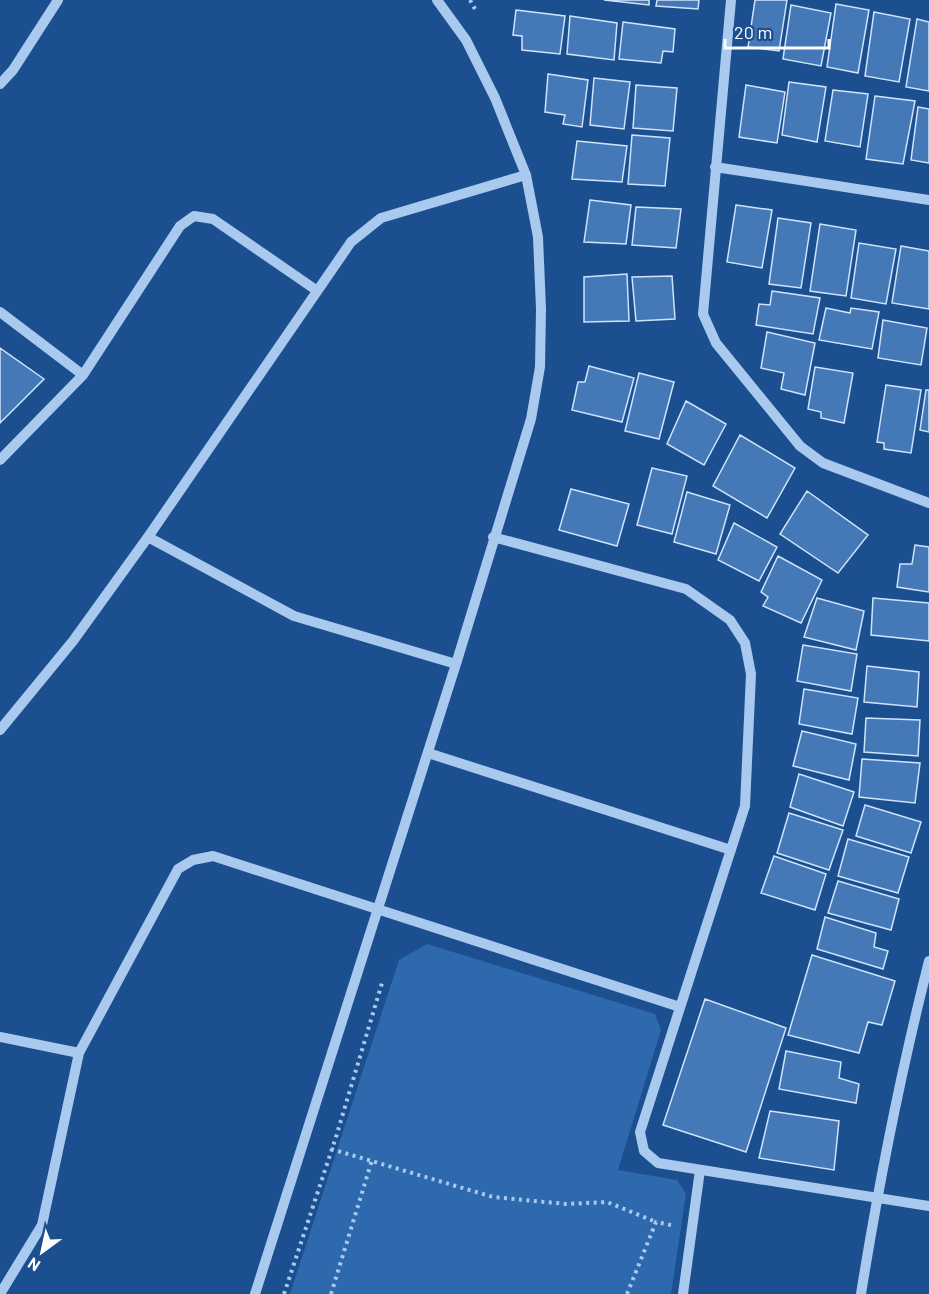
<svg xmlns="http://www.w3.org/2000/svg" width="929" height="1294" font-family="Barlow,sans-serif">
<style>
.green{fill:#2e69ad}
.building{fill:#4478b7;stroke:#cfe3fa;stroke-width:1.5}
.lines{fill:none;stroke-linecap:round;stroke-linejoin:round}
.path{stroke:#a9c9ee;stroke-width:4;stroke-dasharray:3 4.5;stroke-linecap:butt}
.minor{stroke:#a9c9ee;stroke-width:10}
</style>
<rect width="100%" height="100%" fill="#1b4f8f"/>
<path class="green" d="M 427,944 L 655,1014 L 661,1030 L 618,1170 L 677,1180 L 686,1194 L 671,1294 L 290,1294 L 399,960 Z"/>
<path class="building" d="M 604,0 L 649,0 L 649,5 Z
M 657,0 L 699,0 L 698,9 L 656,6 Z
M 755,0 L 787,0 L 779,51 L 748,47 Z
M 836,4 L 869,10 L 858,73 L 827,67 Z
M 791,5 L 831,13 L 821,66 L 783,59 Z
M 516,10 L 565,16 L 560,54 L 522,50 L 522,36 L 513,35 Z
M 874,12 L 910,19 L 899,82 L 865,76 Z
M 570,16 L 617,23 L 614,60 L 567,54 Z
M 917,19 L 929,22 L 929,91 L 906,87 Z
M 623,22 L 675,29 L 673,52 L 663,51 L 661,63 L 619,59 Z
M 548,74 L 588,80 L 582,127 L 563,124 L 565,115 L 545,112 Z
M 594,78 L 630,82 L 624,129 L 590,125 Z
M 789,82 L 826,87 L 817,142 L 782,135 Z
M 636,85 L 677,88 L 673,131 L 633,128 Z
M 746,85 L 785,92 L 777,143 L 739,137 Z
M 833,90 L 868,94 L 860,147 L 825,141 Z
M 875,96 L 915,101 L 903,164 L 866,159 Z
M 918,107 L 929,109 L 929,163 L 911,160 Z
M 632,135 L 670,138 L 665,186 L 628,184 Z
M 577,141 L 627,146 L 622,182 L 572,179 Z
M 590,200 L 631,205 L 626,244 L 584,242 Z
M 736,205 L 772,210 L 762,268 L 727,262 Z
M 636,207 L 681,209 L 676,248 L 632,245 Z
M 778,218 L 811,223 L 801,288 L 769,284 Z
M 820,224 L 856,230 L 846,296 L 810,291 Z
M 859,243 L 896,249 L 886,304 L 851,298 Z
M 901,246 L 929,251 L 929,309 L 892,303 Z
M 627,274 L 629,321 L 584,322 L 584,277 Z
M 672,276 L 675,319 L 636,321 L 632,277 Z
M 772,291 L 820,298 L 813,334 L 756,325 L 759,304 L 770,305 Z
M 826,308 L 850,313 L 851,308 L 879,312 L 872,349 L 819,340 Z
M 883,320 L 927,328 L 921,365 L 878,358 Z
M 767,332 L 815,343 L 805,395 L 781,389 L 784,373 L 761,368 Z
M 0,348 L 44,379 L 0,423 Z
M 589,366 L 634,378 L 622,422 L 572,410 L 578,382 L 585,382 Z
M 815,367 L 853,373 L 844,423 L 821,418 L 821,412 L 808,409 Z
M 639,373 L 674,382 L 659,439 L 625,431 Z
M 886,385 L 921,390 L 911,453 L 884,449 L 884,443 L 877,442 Z
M 926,390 L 929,390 L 929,432 L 920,430 Z
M 686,401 L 726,424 L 704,465 L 667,444 Z
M 740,435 L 795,468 L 767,518 L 713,486 Z
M 652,468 L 687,476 L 672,534 L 637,525 Z
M 571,489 L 629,504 L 617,546 L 559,530 Z
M 807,491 L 868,535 L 838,573 L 780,534 Z
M 687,492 L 730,505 L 716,554 L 674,542 Z
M 734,523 L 777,547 L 759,581 L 718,560 Z
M 915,545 L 929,547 L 929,592 L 897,587 L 900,564 L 912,564 Z
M 778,556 L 822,580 L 801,623 L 763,606 L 768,597 L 761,592 Z
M 817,598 L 864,611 L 856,650 L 804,637 Z
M 873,598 L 929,603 L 929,641 L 871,635 Z
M 803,645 L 857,654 L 851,691 L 797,681 Z
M 867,666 L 919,672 L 917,707 L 864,702 Z
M 804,689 L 858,698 L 852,734 L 799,724 Z
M 866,718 L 920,720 L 918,756 L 864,752 Z
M 802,731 L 856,744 L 849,780 L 793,766 Z
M 862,759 L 920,763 L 915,803 L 859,797 Z
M 799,774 L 854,792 L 843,826 L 790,807 Z
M 865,805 L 921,822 L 911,853 L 856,836 Z
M 789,813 L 843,830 L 829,870 L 777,853 Z
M 848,839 L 909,857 L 898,893 L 838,876 Z
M 774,856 L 826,874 L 815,910 L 761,893 Z
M 838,881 L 899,899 L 891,930 L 828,913 Z
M 825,917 L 876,933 L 874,947 L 888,951 L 883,969 L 817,949 Z
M 812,955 L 895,981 L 882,1025 L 868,1022 L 859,1053 L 788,1035 Z
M 705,999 L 786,1028 L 746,1152 L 663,1125 Z
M 786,1051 L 841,1062 L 839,1078 L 859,1084 L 856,1103 L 779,1089 Z
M 770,1111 L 839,1121 L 834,1170 L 759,1158 Z"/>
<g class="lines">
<path class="path" d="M 470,0 L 475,9
M 331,1149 L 493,1197 L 566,1204 L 607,1202 L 656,1222
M 284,1294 L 336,1137 L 382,983
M 331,1294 L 372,1160
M 627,1294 L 656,1222 L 671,1225"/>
<path class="minor" d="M 731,0 L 703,314 L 716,343 L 800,446 L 823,463 L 929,503
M 0,84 L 13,70 L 58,0
M 715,167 L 929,200
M 0,312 L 83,375
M 0,460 L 83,375 L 180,226 L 194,216 L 213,219 L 316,290
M 148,537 L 294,616 L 456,664
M 493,537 L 686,589 L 730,620 L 745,643 L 751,674 L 745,806 L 640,1132 L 644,1151 L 658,1163 L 929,1206
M 0,730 L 73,641 L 148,537 L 351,242 L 381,218 L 526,175
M 428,753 L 731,850
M 0,1037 L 79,1053
M 0,1294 L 42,1225 L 79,1053 L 178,869 L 193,860 L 213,856 L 680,1007
M 255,1294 L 456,664 L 531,419 L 540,367 L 541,309 L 538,237 L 526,175 L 495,98 L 466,40 L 437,0
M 683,1294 L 700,1170
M 861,1294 C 879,1182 901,1071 929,961"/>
</g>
<g transform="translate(42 1252) rotate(213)" stroke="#1b4f8f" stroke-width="4.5" paint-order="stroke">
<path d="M0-4.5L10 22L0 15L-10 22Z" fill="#ffffff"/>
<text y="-9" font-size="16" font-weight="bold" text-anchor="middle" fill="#ffffff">N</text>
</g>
<path d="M725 39v9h104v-9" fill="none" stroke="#ffffff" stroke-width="3"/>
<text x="734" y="39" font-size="18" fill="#ffffff" stroke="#1b4f8f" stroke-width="4.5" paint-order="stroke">20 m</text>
</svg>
